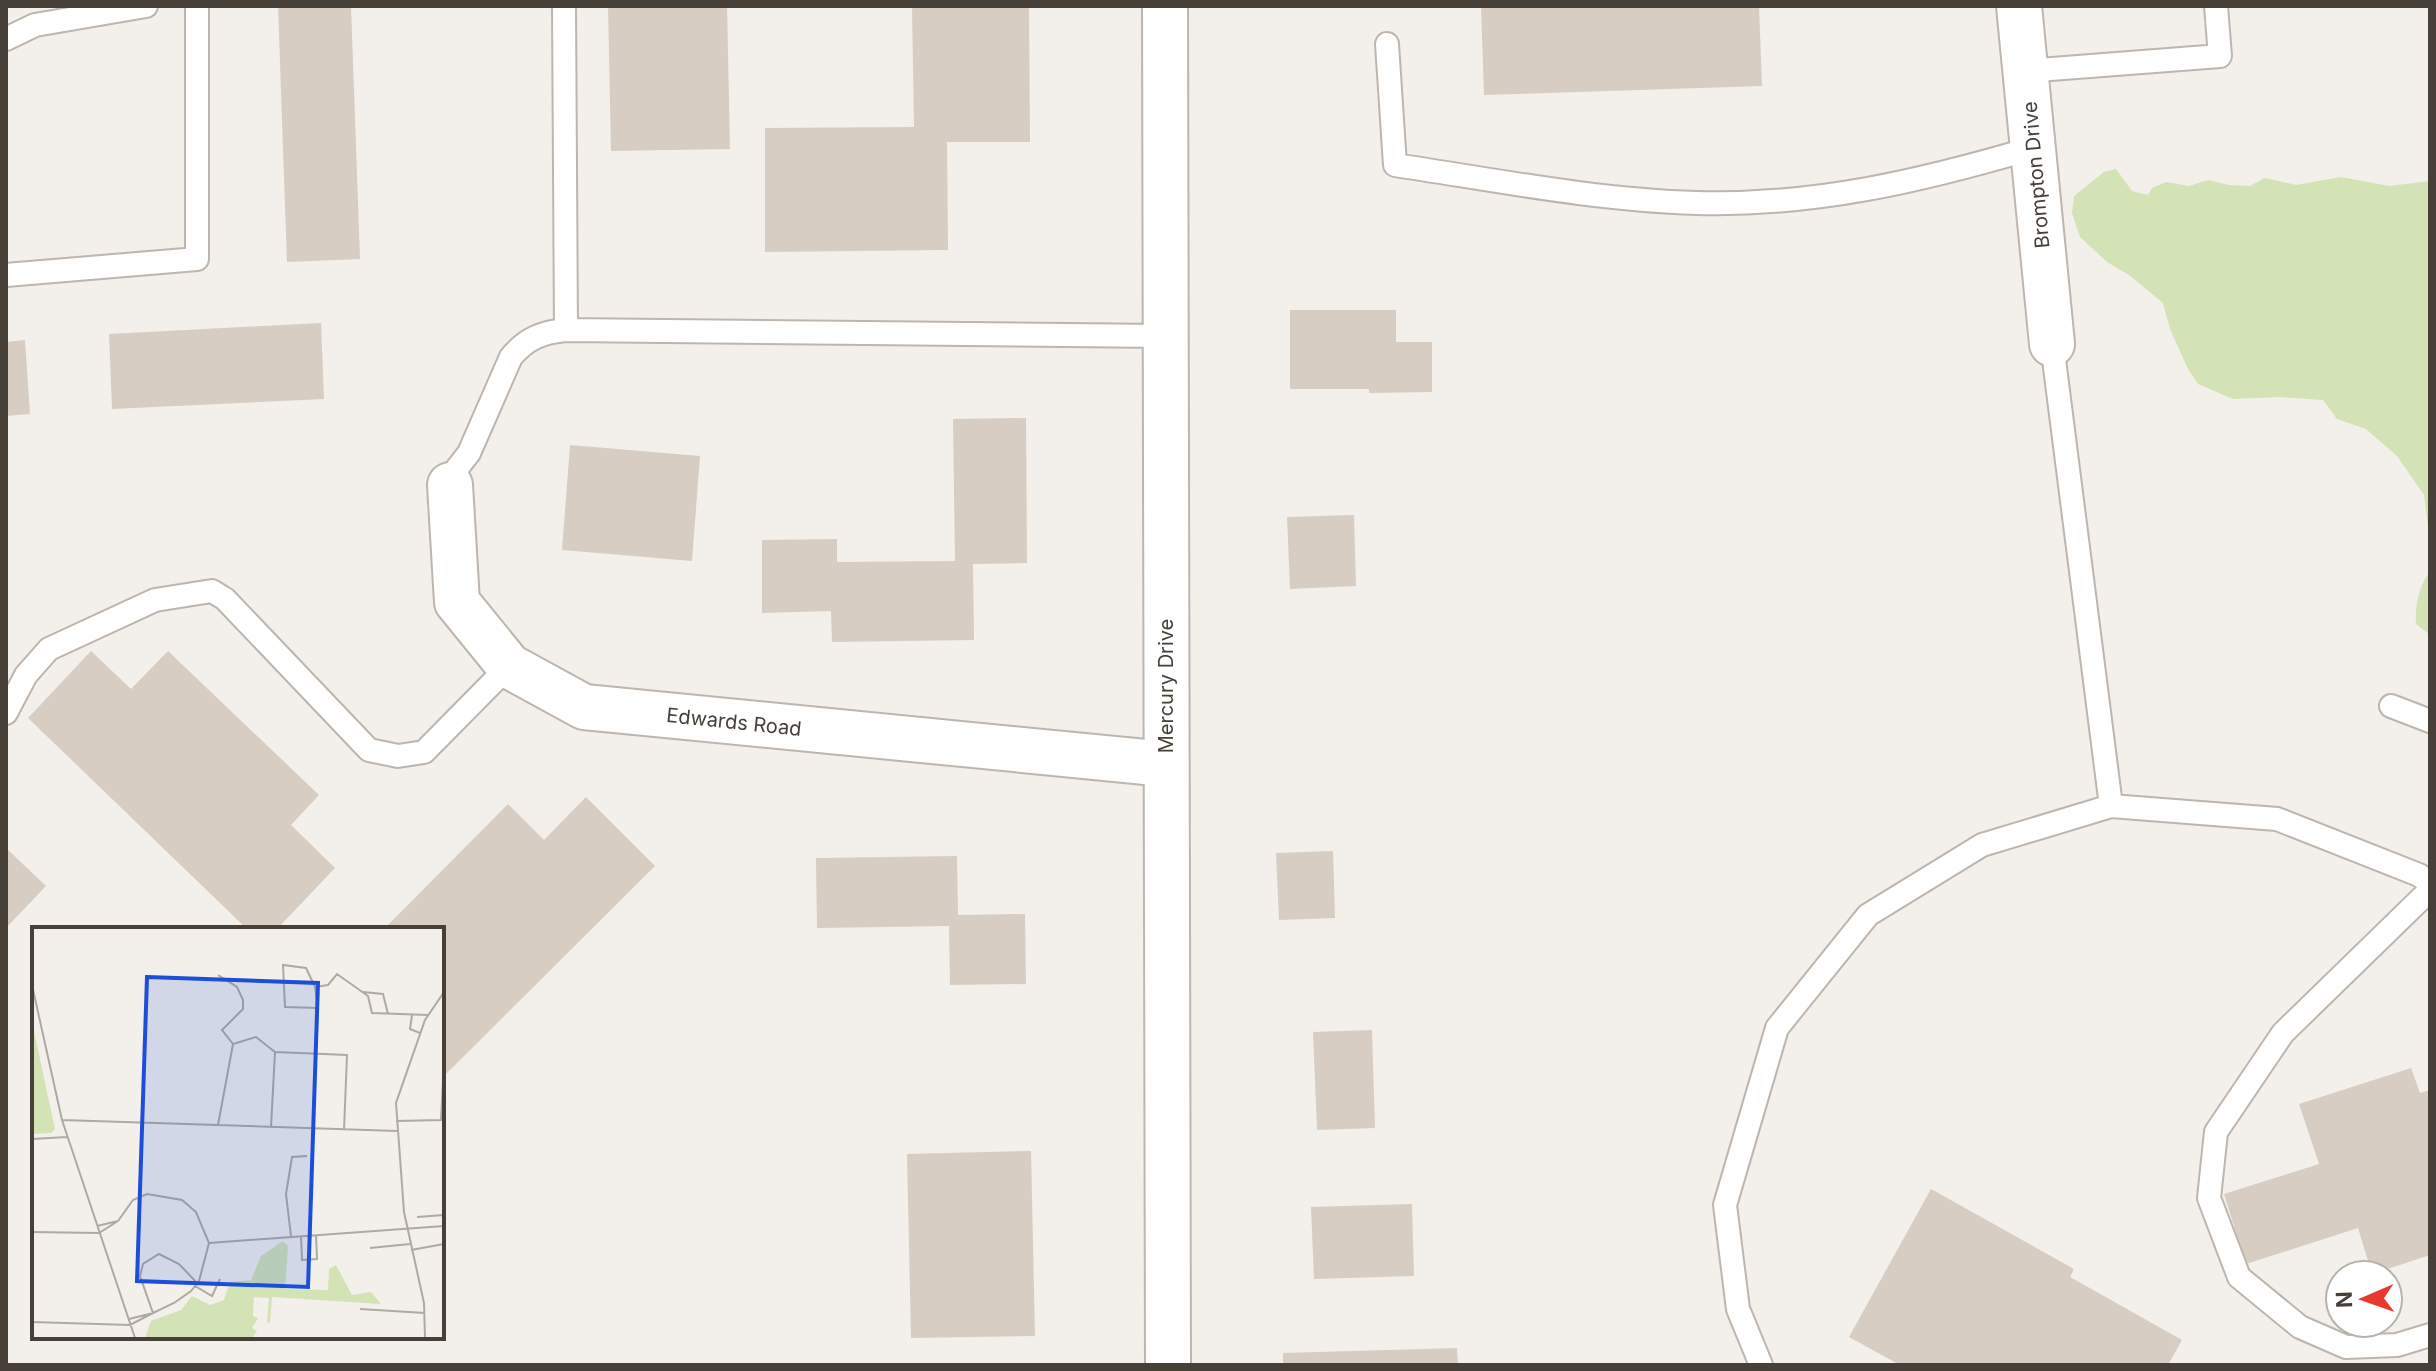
<svg xmlns="http://www.w3.org/2000/svg" width="2436" height="1371" font-family="Inter,sans-serif">
<style>
.green{fill:#d3e3b6}
.building{fill:#d7cdc3}
.lines{fill:none;stroke-linecap:round;stroke-linejoin:round}
.service-casing{stroke:#beb6ad;stroke-width:26}
.minor-casing{stroke:#beb6ad;stroke-width:48}
.service{stroke:#fff;stroke-width:22}
.minor{stroke:#fff;stroke-width:44}
.labels{text-anchor:middle;stroke-width:8;stroke-linejoin:round;paint-order:stroke}
.street-label{font-size:20px;fill:#464038;stroke:#fff}
.inset-road{fill:none;stroke:#aea9a3;stroke-width:2}
.view{fill:#1d4ed8;fill-opacity:0.15;stroke:#1d4ed8;stroke-width:4}
.inset-edge{fill:none;stroke:#464038;stroke-width:4}
</style>
<rect width="100%" height="100%" fill="#f3efea"/>
<path class="green" d="M 2116,169 L 2132,191 L 2148,195 L 2152,188 L 2166,182 L 2189,186 L 2208,180 L 2229,185 L 2250,186 L 2265,178 L 2296,185 L 2341,177 L 2389,186 L 2430,181 L 2430,543 L 2424,495 L 2397,456 L 2366,429 L 2337,419 L 2323,400 L 2280,397 L 2233,399 L 2198,384 L 2188,369 L 2170,329 L 2163,303 L 2129,275 L 2107,262 L 2080,237 L 2072,213 L 2074,196 L 2104,172 Z
M 2430,571 L 2430,635 L 2416,624 C 2415,604 2419,587 2430,571 Z"/>
<path class="building" d="M 278,6 L 351,6 L 360,259 L 287,262 Z
M 608,6 L 727,6 L 730,149 L 611,151 Z
M 912,6 L 1029,6 L 1030,142 L 947,142 L 948,250 L 765,252 L 765,128 L 914,127 Z
M 1481,6 L 1759,6 L 1762,86 L 1484,95 Z
M 1290,310 L 1396,310 L 1396,342 L 1432,342 L 1432,392 L 1369,393 L 1369,389 L 1290,389 Z
M 321,323 L 324,399 L 112,409 L 109,334 Z
M 25,340 L 30,414 L 6,416 L 6,342 Z
M 1026,418 L 1027,563 L 973,564 L 974,640 L 832,642 L 831,611 L 762,613 L 762,540 L 837,539 L 837,562 L 955,561 L 953,419 Z
M 570,445 L 700,456 L 692,561 L 562,550 Z
M 1354,515 L 1356,586 L 1290,589 L 1287,517 Z
M 91,651 L 131,689 L 168,651 L 319,795 L 291,825 L 335,868 L 277,929 L 247,929 L 28,718 Z
M 586,797 L 655,866 L 442,1078 L 442,929 L 384,929 L 508,804 L 544,840 Z
M 6,848 L 46,886 L 6,928 Z
M 1333,851 L 1335,918 L 1279,920 L 1276,853 Z
M 957,856 L 958,915 L 1025,914 L 1026,984 L 950,985 L 949,926 L 817,928 L 816,858 Z
M 1372,1030 L 1375,1128 L 1317,1130 L 1313,1032 Z
M 2411,1068 L 2420,1093 L 2430,1090 L 2430,1255 L 2372,1274 L 2358,1228 L 2246,1264 L 2224,1194 L 2319,1164 L 2299,1104 Z
M 1031,1151 L 1035,1336 L 911,1338 L 907,1154 Z
M 1931,1189 L 2074,1269 L 2070,1277 L 2182,1340 L 2168,1365 L 1900,1365 L 1849,1337 Z
M 1412,1204 L 1414,1276 L 1314,1279 L 1311,1207 Z
M 1457,1348 L 1458,1365 L 1283,1365 L 1283,1353 Z"/>
<g class="lines">
<g class="service-casing">
<path id="service" d="M 564,6 L 566,330 L 1165,336
M 6,39 L 35,25 L 146,6
M 1387,44 L 1395,165 C 1495,180 1596,200 1697,203 C 1815,206 1921,181 2033,148
M 2026,71 L 2220,56 L 2216,6
M 6,275 L 197,259 L 197,6
M 2052,344 L 2111,806
M 450,485 L 458,467 L 469,453 L 511,357 C 526,339 542,332 566,330
M 2391,706 L 2430,721
M 6,713 L 26,675 L 49,649 L 155,600 L 212,591 L 225,599 L 369,750 L 398,756 L 424,752 L 509,666
M 2430,890 L 2283,1033 L 2216,1132 L 2209,1198 L 2239,1277 L 2300,1327 L 2346,1347 L 2397,1345 L 2430,1335
M 1761,1365 L 1738,1309 L 1725,1205 L 1777,1028 L 1868,915 L 1982,845 L 2111,806 L 2277,819 L 2419,875 L 2430,883"/>
</g>
<g class="minor-casing">
<path id="minor" d="M 1165,6 L 1168,1365
M 2019,6 L 2052,344
M 450,485 L 457,602 L 509,666 L 584,707 L 1166,764"/>
</g>
<use href="#service" class="service"/>
<use href="#minor" class="minor"/>
</g>
<g class="labels">
<g class="street-label">
<text transform="translate(2036 175) rotate(-95)" y="7">Brompton Drive</text>
<text transform="translate(1166 686) rotate(-90)" y="7">Mercury Drive</text>
<text transform="translate(734 722) rotate(6)" y="7">Edwards Road</text>
</g>
</g>
<g transform="translate(32 927)">
<rect width="412" height="412" fill="#f3efea"/>
<path d="M 0,95 L 23,202 L 19,206 L 0,207 ZM 251,314 L 256,319 L 253,362 L 296,363 L 297,342 L 304,338 L 320,368 L 339,365 L 349,377 L 240,370 L 238,395 L 235,396 L 237,371 L 222,370 L 221,389 L 226,391 L 220,401 L 225,404 L 220,411 L 113,411 L 119,394 L 149,383 L 160,369 L 178,378 L 192,373 L 198,355 L 219,353 L 229,329 Z" fill="#d3e3b6"/>
<path class="inset-road" d="M 186,48 L 205,60 L 211,73 L 211,82 L 190,103 L 201,117M 0,58 L 30,193 L 103,411M 283,60 L 274,41 L 251,38 L 253,80 L 286,81 L 283,60 L 296,58 L 305,47 L 336,69 L 340,86 L 396,88M 331,65 L 351,67 L 356,87M 380,88 L 378,102 L 388,106M 30,193 L 365,204M 364,194 L 409,193 L 411,153M 186,198 L 201,117 L 224,110 L 243,125M 239,200 L 243,125 L 315,128 L 312,203M 0,212 L 35,210M 385,290 L 412,288M 86,294 L 101,273 L 115,267 L 150,273 L 164,285 L 177,316 L 167,354 L 159,364 L 142,376 L 121,386 L 108,349 L 111,337 L 127,327 L 147,337 L 165,356M 0,305 L 67,306 L 86,294 L 65,299M 259,309 L 254,267 L 260,230 L 275,229M 269,309 L 270,333 L 285,332 L 284,308M 177,316 L 412,299M 338,321 L 378,317M 379,323 L 412,317M 163,359 L 180,369 L 188,352M 328,382 L 393,386M 0,395 L 98,398 L 121,386 L 97,392M 393,411 L 392,376 L 372,285 L 364,176 L 393,93 L 412,65"/>
<path class="view" d="M 115,50 L 286,56 L 276,360 L 105,354 Z"/>
<rect width="412" height="412" class="inset-edge"/>
</g>
<rect width="2436" height="1371" fill="none" stroke="#464038" stroke-width="16"/>
<g transform="translate(2364 1299) rotate(268)"><circle r="38" fill="#ffffff" stroke="#b5b3af" stroke-width="2"/>
<path d="M0-6L14 30L0 20L-14 30Z" fill="#e63a2e"/>
<text y="-12" font-size="22" font-weight="bold" text-anchor="middle" fill="#464038">N</text>
</g>
</svg>
